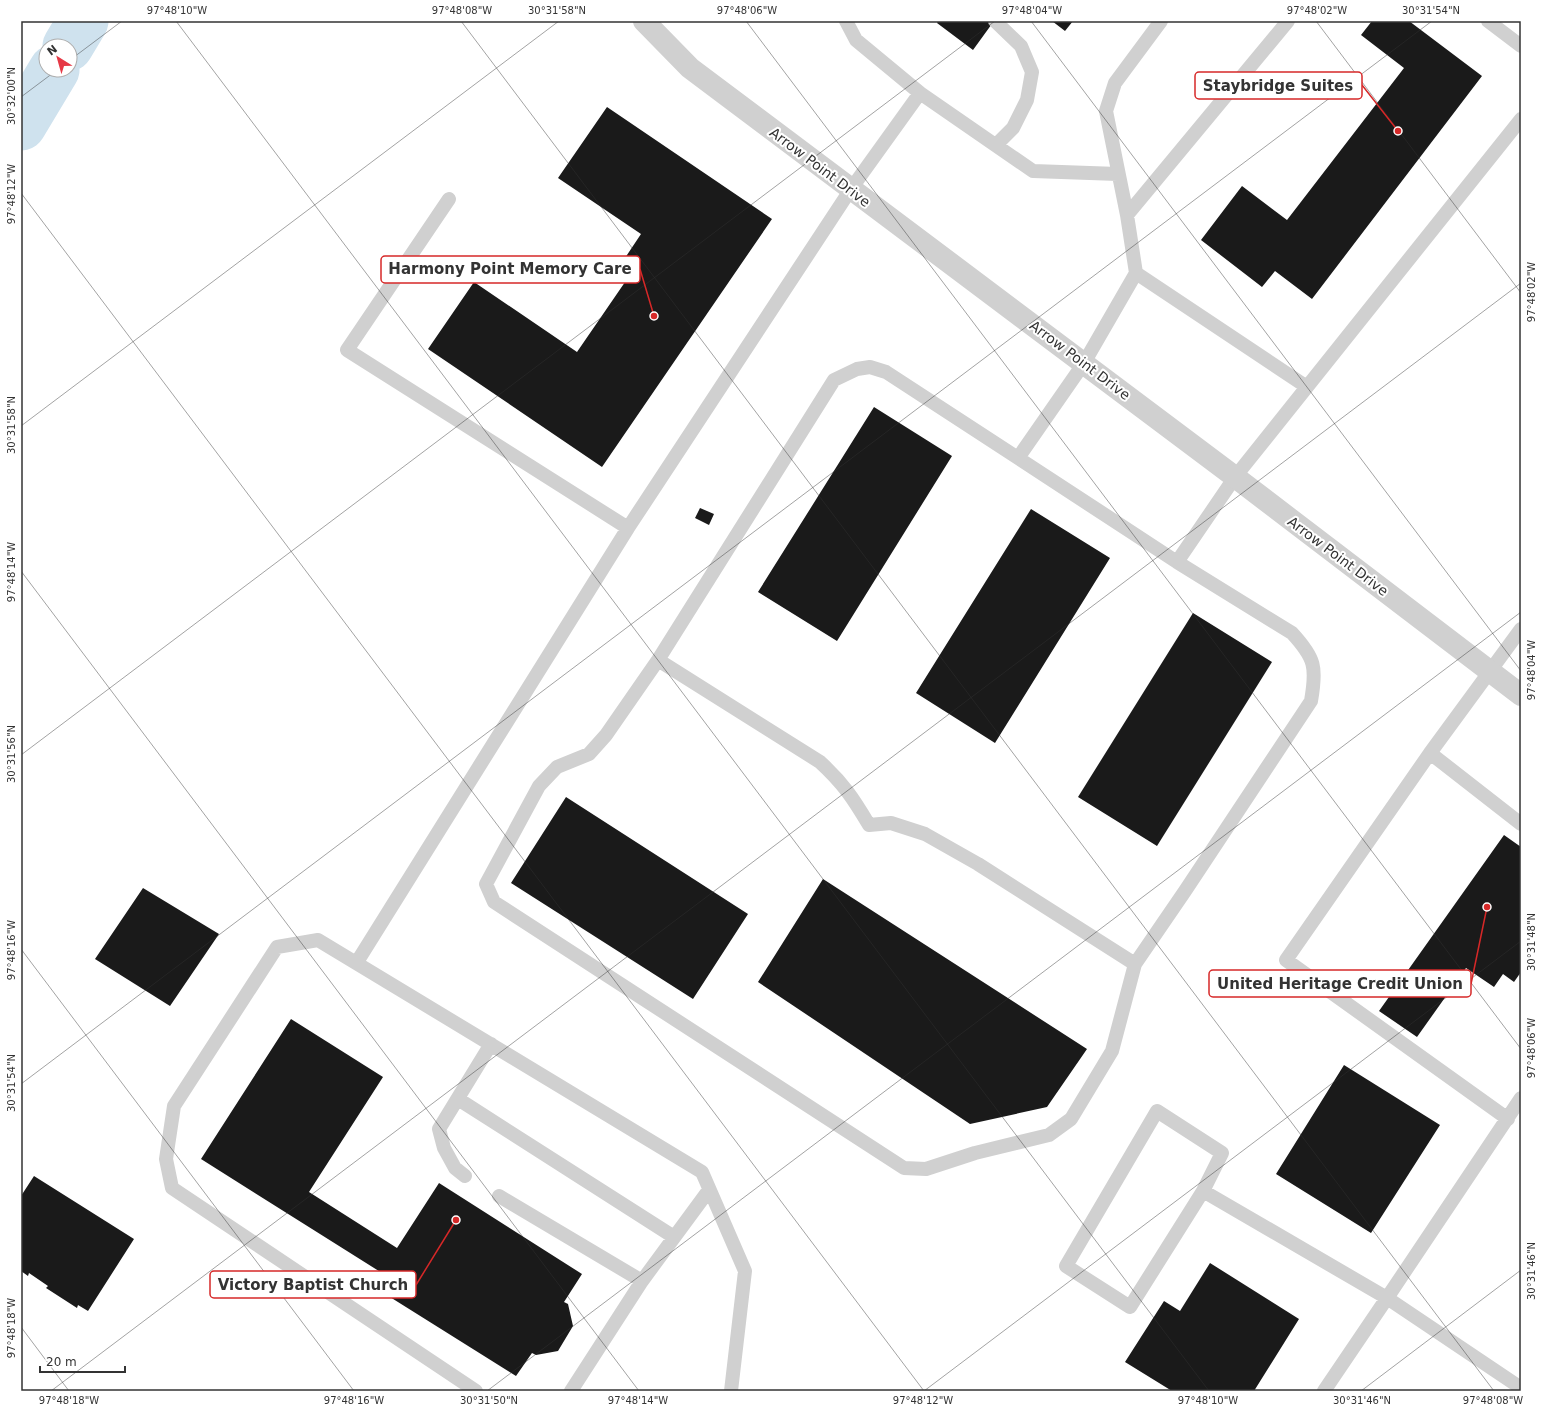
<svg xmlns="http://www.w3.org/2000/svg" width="1542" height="1412" font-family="'DejaVu Sans',sans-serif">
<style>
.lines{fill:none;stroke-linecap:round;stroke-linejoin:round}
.river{stroke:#cfe2ee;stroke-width:51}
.building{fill:#1a1a1a}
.service{stroke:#d0d0d0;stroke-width:14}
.tertiary{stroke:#d0d0d0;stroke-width:22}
.ticks{fill:none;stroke:#333;stroke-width:1;stroke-opacity:0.45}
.labels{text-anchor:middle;stroke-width:4;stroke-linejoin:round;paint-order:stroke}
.street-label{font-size:14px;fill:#333;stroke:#fff}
.leader{fill:none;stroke:#d62828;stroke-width:1.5}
.callout-dot{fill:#d62828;stroke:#fff;stroke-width:1.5}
.callout{fill:#fff;stroke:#d62828;stroke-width:1.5}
.callout-label{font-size:15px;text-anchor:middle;font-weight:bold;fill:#333}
.neatline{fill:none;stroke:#333;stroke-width:1.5}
.ticks-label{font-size:10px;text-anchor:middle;fill:#333}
</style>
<rect width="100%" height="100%" fill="#fff"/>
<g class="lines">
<path class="river" d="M 68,46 L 83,21
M 21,125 L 54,70"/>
</g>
<path class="building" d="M 938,21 L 994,21 L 973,50 L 937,23 Z
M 1052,21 L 1073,21 L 1065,31 Z
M 1372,21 L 1409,21 L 1482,76 L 1312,299 L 1275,271 L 1262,287 L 1201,240 L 1242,186 L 1287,220 L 1404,68 L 1361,35 Z
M 607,107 L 772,219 L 602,467 L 428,349 L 474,282 L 577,352 L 634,269 L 623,261 L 641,234 L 558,178 Z
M 874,407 L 952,456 L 837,641 L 758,592 Z
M 700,508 L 714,514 L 709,525 L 695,518 Z
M 1031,509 L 1110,558 L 995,743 L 916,693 Z
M 1193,613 L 1272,662 L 1157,846 L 1078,797 Z
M 566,797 L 748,914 L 693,999 L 511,883 Z
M 1504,835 L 1521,847 L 1521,972 L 1514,982 L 1503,974 L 1494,987 L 1466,968 L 1417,1037 L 1379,1011 Z
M 823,879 L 1087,1049 L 1047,1107 L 970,1124 L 758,982 Z
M 143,888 L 219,934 L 170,1006 L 95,959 Z
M 291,1019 L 383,1077 L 309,1192 L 397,1248 L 439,1183 L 582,1274 L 564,1302 L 568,1304 L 573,1326 L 558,1351 L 536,1355 L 532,1353 L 516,1376 L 374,1287 L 382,1273 L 201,1159 Z
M 1344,1065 L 1440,1125 L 1371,1233 L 1276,1174 Z
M 34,1176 L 134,1239 L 88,1311 L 78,1305 L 77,1308 L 46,1288 L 48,1286 L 29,1273 L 28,1276 L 21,1271 L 21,1196 Z
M 1210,1263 L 1299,1319 L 1254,1391 L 1172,1391 L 1125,1362 L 1164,1301 L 1180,1311 Z"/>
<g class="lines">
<path class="service" d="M 846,21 L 856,40 L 920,93
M 995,21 L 1021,46 L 1032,72 L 1027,100 L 1013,128 L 996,145
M 1161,21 L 1115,83 L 1106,111 L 1127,215 L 1136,273 L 1084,363 L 1018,458 L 1177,562 L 1235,477 L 1521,119
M 1488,21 L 1521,46
M 449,199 L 347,350 L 628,528
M 1127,215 L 1288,21
M 1136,273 L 1307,387
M 1018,458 L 886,372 L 870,367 L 857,369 L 834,380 L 658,660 L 606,735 L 589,754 L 557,767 L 539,786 L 486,884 L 494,902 L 904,1168 L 926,1169 L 975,1153 L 1049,1135 L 1071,1119 L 1112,1051 L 1135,964 L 1185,891 L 1311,701 C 1317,667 1315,658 1292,633 L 1177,562
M 1521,629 L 1430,753 L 1521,824
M 658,660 L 820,762 C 843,783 853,798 869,825 L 891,823 L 925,834 L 978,864 L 1135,964
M 1430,753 L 1286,960 L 1508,1119
M 357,962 L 628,528 L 851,189 L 920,93 L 1033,171 L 1118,174
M 1521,1098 L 1387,1298 L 1521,1388
M 458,1099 L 674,1237
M 465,1176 L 455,1168 L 444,1148 L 439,1129 L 491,1044
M 1203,1191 L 1222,1153 L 1157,1111 L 1066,1266 L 1130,1307 L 1203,1191 L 1387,1298 L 1324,1391
M 499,1196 L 642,1281 L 571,1391
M 642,1281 L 709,1190
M 476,1391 L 172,1188 L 166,1159 L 174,1106 L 277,947 L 318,940 L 702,1172 L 745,1271 L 731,1391"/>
<path class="tertiary" d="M 644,21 L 690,68 L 1235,477 L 1521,695"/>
</g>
<path class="ticks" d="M 176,21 L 1209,1391M 461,21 L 1494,1391M 746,21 L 1521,1049M 1031,21 L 1521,671M 1316,21 L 1521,293M 70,60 L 122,21M 21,97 L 57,70M 21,193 L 924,1391M 21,426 L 559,21M 21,571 L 639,1391M 21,755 L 995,21M 21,949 L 354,1391M 21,1084 L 1432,21M 21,1327 L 69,1391M 51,1391 L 1521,283M 487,1391 L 1521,612M 924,1391 L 1521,941M 1361,1391 L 1521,1270"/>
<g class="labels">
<g class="street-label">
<text transform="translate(820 167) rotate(37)" y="5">Arrow Point Drive</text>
<text transform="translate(1080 360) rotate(37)" y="5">Arrow Point Drive</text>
<text transform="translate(1338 556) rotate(37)" y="5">Arrow Point Drive</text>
</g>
</g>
<path class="leader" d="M1398 131L1362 85M654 316L640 269M1487 907L1471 984M456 1220L416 1285"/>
<g class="callout-dot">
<circle cx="1398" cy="131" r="4"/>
<circle cx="654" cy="316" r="4"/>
<circle cx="1487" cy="907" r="4"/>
<circle cx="456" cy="1220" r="4"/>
</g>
<g class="callout">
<rect x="1195" y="72" width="167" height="27" rx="4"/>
<rect x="381" y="256" width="259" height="27" rx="4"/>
<rect x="1209" y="970" width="262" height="27" rx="4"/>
<rect x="210" y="1271" width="206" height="27" rx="4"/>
</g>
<g class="callout-label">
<text x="1278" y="91">Staybridge Suites</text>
<text x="510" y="274">Harmony Point Memory Care</text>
<text x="1340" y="989">United Heritage Credit Union</text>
<text x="313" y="1290">Victory Baptist Church</text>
</g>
<rect width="1542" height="1412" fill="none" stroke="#ffffff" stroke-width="44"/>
<g transform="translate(58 58) rotate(323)"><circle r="19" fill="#ffffff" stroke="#adadad"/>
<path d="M0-3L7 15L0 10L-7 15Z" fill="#e63946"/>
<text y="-6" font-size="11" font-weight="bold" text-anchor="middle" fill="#333333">N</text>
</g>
<path d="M40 1366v6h85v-6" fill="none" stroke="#333333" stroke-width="2"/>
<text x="46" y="1366" font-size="12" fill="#333333" stroke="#ffffff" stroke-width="3" paint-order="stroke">20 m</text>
<rect x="22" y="22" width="1498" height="1368" class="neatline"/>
<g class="ticks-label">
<text x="177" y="14">97°48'10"W</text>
<text x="462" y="14">97°48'08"W</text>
<text x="557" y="14">30°31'58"N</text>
<text x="747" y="14">97°48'06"W</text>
<text x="1032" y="14">97°48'04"W</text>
<text x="1317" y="14">97°48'02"W</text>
<text x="1431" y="14">30°31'54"N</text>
<text transform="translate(11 96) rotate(-90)" y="4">30°32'00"N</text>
<text transform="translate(11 194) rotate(-90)" y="4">97°48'12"W</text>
<text transform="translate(1531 292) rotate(-90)" y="4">97°48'02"W</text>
<text transform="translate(11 425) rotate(-90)" y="4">30°31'58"N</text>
<text transform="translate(11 572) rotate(-90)" y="4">97°48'14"W</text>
<text transform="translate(1531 670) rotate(-90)" y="4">97°48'04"W</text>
<text transform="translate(11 754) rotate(-90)" y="4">30°31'56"N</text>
<text transform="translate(1531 942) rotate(-90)" y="4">30°31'48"N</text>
<text transform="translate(11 950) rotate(-90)" y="4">97°48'16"W</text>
<text transform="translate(1531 1048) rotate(-90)" y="4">97°48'06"W</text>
<text transform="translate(11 1083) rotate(-90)" y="4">30°31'54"N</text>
<text transform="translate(1531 1271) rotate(-90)" y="4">30°31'46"N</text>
<text transform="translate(11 1328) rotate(-90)" y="4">97°48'18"W</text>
<text x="69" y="1404">97°48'18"W</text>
<text x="354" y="1404">97°48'16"W</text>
<text x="489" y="1404">30°31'50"N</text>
<text x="638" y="1404">97°48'14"W</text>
<text x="923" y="1404">97°48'12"W</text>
<text x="1208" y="1404">97°48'10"W</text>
<text x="1362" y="1404">30°31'46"N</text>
<text x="1493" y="1404">97°48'08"W</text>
</g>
</svg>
